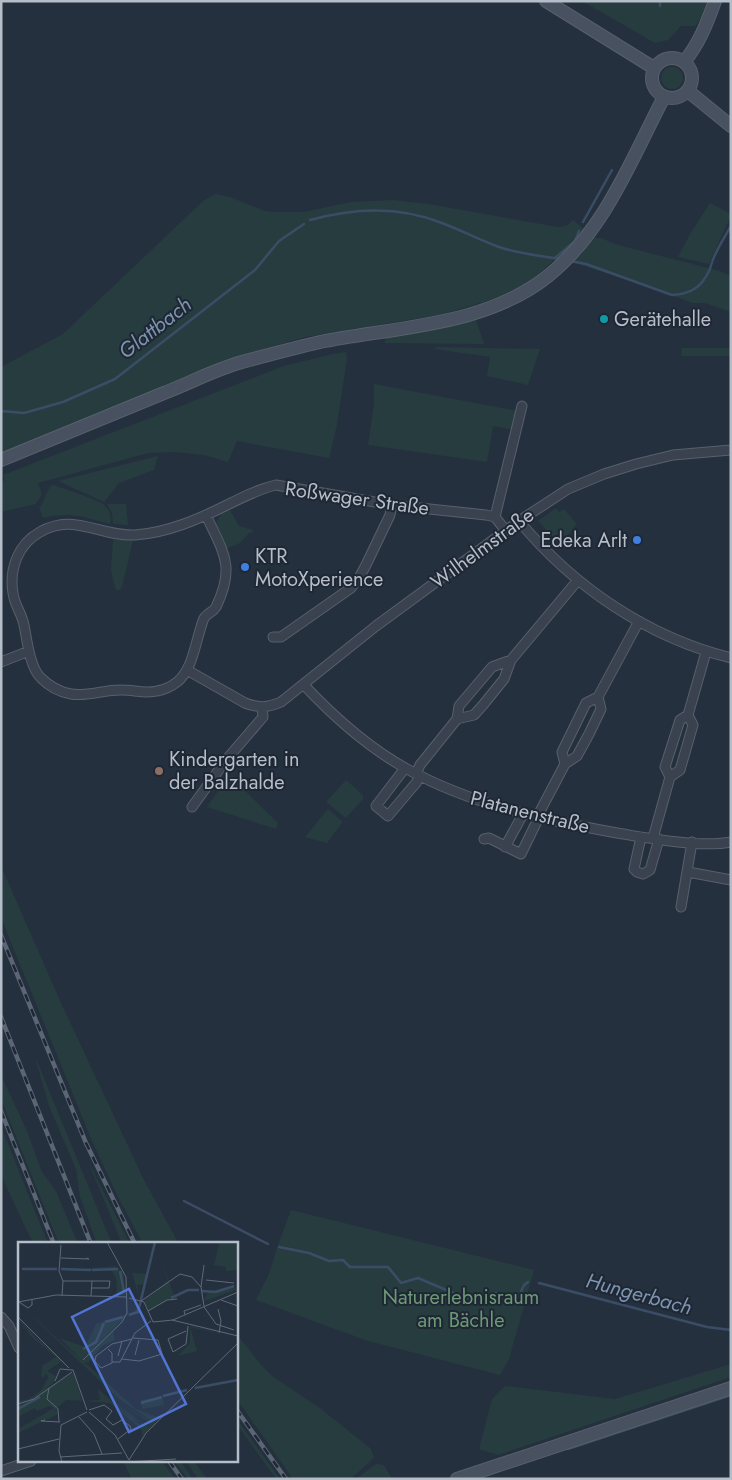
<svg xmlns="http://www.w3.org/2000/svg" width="732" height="1480" font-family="Jost,sans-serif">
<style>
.green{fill:#273c3f}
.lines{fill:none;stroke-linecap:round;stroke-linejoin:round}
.stream{stroke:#3b4d66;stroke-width:2.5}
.street-casing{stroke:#57606c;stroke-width:11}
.secondary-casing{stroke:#57606c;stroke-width:14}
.street{stroke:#39424e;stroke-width:9}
.secondary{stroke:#475160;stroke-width:12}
.rail-casing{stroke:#5b6674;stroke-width:4.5}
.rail{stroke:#1e2733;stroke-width:2.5;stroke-dasharray:8;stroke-linecap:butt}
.culture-dot{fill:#0f9aa8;stroke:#1e2733;stroke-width:2}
.shop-dot{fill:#3f7fe0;stroke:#1e2733;stroke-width:2}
.education-dot{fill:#8d6e63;stroke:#1e2733;stroke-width:2}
.labels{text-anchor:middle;stroke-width:4;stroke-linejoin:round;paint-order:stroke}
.poi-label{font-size:20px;fill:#b5bdc9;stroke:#1e2733;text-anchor:start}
.street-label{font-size:20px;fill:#b5bdc9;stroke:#1e2733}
.park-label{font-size:20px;fill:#6d9977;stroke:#1e2733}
.water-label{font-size:21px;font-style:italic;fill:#7d93af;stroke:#1e2733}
.inset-river{fill:none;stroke:#3b4d66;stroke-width:2.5}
.inset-road{fill:none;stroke:#5f6876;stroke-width:1}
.view{fill:#5275d3;fill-opacity:0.15;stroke:#5275d3;stroke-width:2.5}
.inset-edge{fill:none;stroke:#b5bdc9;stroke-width:2.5}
</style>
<rect width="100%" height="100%" fill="#25303e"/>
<path class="green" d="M 582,1 L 711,1 L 707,11 L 695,26 L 681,26 L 668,40 L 655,43 Z
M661 78a11 11 0 1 1 22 0a11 11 0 1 1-22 0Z
M 216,194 L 230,197 L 265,211 L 274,212 L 304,212 L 351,202 L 393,200 L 428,204 L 558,227 L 566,226 L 573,220 L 595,238 L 601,238 L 618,245 L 720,271 L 731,276 L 731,312 L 705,303 L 693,303 L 673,296 L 673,294 L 619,275 L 618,277 L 572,262 L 583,253 L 572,245 L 529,282 L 501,297 L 439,315 L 305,337 L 239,356 L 1,454 L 1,367 L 63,334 L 203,201 Z
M 710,203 L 731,214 L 731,220 L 729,220 L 709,264 L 678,257 L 690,234 Z
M 476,320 L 484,344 L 385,343 L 386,335 Z
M 437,347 L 540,349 L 528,385 L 487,376 L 490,357 L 435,349 Z
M 682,348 L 731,348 L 731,356 L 681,356 Z
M 346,352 L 347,359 L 337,425 L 329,458 L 237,441 L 228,462 L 204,455 L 174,452 L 148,453 L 38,483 L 42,494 L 36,504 L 1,512 L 1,482 L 5,480 L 3,475 L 284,366 L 333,354 Z
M 374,384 L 518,411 L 514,430 L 493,426 L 487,462 L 368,445 L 374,403 Z
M 158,456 L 154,470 L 119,483 L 104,502 L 58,481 Z
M 54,485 C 67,490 95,498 104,505 C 110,510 112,517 110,524 C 85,517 69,511 43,518 L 39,507 L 41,506 L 50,486 Z
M 107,504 L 126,504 L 128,525 L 113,524 L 112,513 Z
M 556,508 L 559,512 L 564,509 L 577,524 L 560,544 L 538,521 Z
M 230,510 L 239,526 L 253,530 L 252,533 L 249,533 L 240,543 L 228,548 L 216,523 L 222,513 Z
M 113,539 L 133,540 L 122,587 L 118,591 L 115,588 L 111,570 Z
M 229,775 L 278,823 L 276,829 L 207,807 Z
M 346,780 L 363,795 L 363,799 L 346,818 L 326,802 Z
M 328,809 L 342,821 L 342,823 L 327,843 L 305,837 Z
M 1,866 L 61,1003 L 144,1180 L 179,1244 L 143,1244 L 118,1197 L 92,1141 L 1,918 Z
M 35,1057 L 39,1066 L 112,1244 L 97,1244 L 80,1197 L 76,1169 L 49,1106 Z
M 1,1075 L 27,1131 L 42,1172 L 56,1191 L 78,1244 L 59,1244 L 1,1099 Z
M 1,1126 L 48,1244 L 34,1244 L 27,1231 L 1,1175 Z
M 87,1159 L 130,1244 L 122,1244 L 121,1241 Z
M 291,1210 L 534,1270 L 509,1359 L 500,1375 L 368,1341 L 256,1300 L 269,1274 L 277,1248 Z
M 236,1333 L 261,1365 L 272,1376 L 321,1409 L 370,1448 L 374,1457 L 369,1463 L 350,1479 L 293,1479 L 236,1398 Z
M 731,1364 L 731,1377 L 498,1455 L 479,1449 L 492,1399 L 505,1386 L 615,1399 Z
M 236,1418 L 280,1479 L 276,1479 L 236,1423 Z
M 123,1461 L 162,1461 L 175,1479 L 132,1479 Z
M 174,1461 L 180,1461 L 193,1479 L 188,1479 Z
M 186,1461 L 194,1461 L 207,1479 L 198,1479 Z
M 376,1464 L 384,1465 L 392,1479 L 356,1479 Z"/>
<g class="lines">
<path class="stream" d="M 660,1 L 660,6
M 310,220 C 353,208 400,206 442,223 C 461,230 479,240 499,247 C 519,254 539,255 559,259
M 583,222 L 612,170
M 555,258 L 575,241 L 579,231
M 570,261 L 586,264 L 672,295 C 690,294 701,288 709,271 C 711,267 712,261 714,257 C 719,246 725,236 731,226
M 1,411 L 24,413 L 63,402 L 115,379 L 255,270 L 279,241 L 304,224
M 184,1201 L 268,1244
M 279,1247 L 309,1253 L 329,1261 L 343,1260 L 350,1267 L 388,1267 L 401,1283 L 418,1278 L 465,1298 L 497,1293 L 510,1298 L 519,1296 L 524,1285 L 528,1282
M 539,1283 L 707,1327 L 731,1330
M 568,1449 L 731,1395"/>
<g class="street-casing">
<path id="street" d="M 206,515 C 223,552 236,566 216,607 C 213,612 208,613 205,617 C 203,619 202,624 201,627 C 195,645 192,670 177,682 C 172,686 163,690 157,691 C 145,694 134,690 123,690 C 105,689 88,697 71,694 C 60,692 49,686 41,678 C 30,668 27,640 24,625 C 22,614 14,604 13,593 C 9,569 18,544 40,532 C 74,512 100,537 135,535 C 167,533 199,519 227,505 C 243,497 259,489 276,485 L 392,505 L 486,515 L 495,517 L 506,531
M 495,517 L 522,406
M 519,521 C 574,587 647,637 731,658
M 273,637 L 281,637 L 351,588 L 360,576 L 366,565 L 390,515 L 392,505
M 1,662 L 29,651
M 187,670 L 245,703 C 258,708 267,708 281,702 L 376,626 L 519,521 L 568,489 L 604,474 L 636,464 L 673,455 L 731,450
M 304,685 C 334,717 369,748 407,769 C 472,805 545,820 617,833 C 648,838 701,848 731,842
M 457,719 L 459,706 L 492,667 L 511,660 L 578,580
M 565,764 L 562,752 L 586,703 L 598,697 L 639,621
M 405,768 L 376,806 L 388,816 L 416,783 L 420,776
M 416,774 L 420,765 L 457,719 L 474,715 L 483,705 L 504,679 L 511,660
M 670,777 L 665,767 L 680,720 L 688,715 L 706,652
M 192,807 L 226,760 L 263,717 L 262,708
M 537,817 L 565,764 L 577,756 L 589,734 L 601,709 L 598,697
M 641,837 L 634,869 L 637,872 L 643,874 L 650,870 L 659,839
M 653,838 L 670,777 L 680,770 L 693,725 L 688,715
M 484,839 L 489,838 L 521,854 L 539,817
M 505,847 L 523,814
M 688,872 L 731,880
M 681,907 L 692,842
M 1,1317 L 9,1326 L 19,1348
M 1,1471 L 31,1461"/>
</g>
<g class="secondary-casing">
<path id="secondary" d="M 546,1 L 654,68
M652 78a20 20 0 1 1 40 0a20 20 0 1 1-40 0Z
M 684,62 C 699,44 707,23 715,1
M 688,91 L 731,126
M 1,460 C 56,437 110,415 164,393 C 190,383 216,369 242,362 C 268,355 294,348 320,342 C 395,327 486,326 548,276 C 605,230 631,160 664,97
M 457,1479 L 731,1388"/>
</g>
<use href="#street" class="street"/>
<use href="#secondary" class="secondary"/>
<g class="rail-casing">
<path id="rail" d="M 1,935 L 86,1143 L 135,1244
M 1,1017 L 91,1244
M 1,1111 L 54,1244
M 236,1409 L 286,1479
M 169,1461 L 182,1479"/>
</g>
<use href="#rail" class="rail"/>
</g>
<circle class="culture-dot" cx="604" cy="319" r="5"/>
<g class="shop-dot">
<circle cx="637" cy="540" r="5"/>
<circle cx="245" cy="567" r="5"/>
</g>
<circle class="education-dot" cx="159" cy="771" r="5"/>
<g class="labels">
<g class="poi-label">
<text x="614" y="326">Gerätehalle</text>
<text x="627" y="547" text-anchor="end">Edeka Arlt</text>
<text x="255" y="563">KTR<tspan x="255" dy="23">MotoXperience</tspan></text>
<text x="169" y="766">Kindergarten in<tspan x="169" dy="23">der Balzhalde</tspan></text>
</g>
<g class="street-label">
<text transform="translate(357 498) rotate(8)" y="7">Roßwager Straße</text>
<text transform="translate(482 548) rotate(-36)" y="7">Wilhelmstraße</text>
<text transform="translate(530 812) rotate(14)" y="7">Platanenstraße</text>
</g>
<g class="park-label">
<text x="461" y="1304">Naturerlebnisraum<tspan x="461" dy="23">am Bächle</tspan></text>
</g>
<g class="water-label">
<text transform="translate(155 328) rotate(-38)" y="7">Glattbach</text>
<text transform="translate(639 1294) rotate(15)" y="7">Hungerbach</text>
</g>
</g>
<g transform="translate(18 1242)">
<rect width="220" height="220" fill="#25303e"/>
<path d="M 188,0 L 220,0 L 220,28 L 208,29 L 208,25 L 196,23 L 201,2 ZM 139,5 L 156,54 L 131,69 L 126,58 L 150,39 ZM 97,24 L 106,31 L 107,53 L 99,53 L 98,36 L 94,29 L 44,29 ZM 114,31 L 129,32 L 127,42 L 119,43 L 121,56 ZM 216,44 L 218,48 L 186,59 L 190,49 ZM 120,58 L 120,68 L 124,71 L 109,73 L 66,116 L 95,89 L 97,98 L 84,104 L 70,121 L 66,120 L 118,167 L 142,176 L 124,194 L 124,188 L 92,161 L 68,159 L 82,158 L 80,147 L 108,172 L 121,182 L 130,186 L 113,176 L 87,152 L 114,174 L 97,156 L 121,180 L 130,184 L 132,180 L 115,170 L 105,162 L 120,172 L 135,180 L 101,157 L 0,61 L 64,119 L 42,96 L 67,105 L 78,82 L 117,69 ZM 0,76 L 15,92 L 15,93 L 45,119 L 47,123 L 44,119 L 29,129 L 38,134 L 36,140 L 15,157 L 0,162 L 0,159 L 13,157 L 24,147 L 30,136 L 28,131 L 26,136 L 23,134 L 24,124 L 38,115 L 14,95 ZM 172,84 L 182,86 L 205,92 L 172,85 L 179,109 L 160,114 L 172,101 ZM 56,130 L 64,159 L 48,158 L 36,169 L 39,168 L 40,172 L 0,191 L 0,187 L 36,166 L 31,164 L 19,169 L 17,166 L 0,175 L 0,163 ZM 144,154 L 146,163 L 124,167 L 123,158 Z" fill="#273c3f"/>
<path class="inset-river" d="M 4,27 L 39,27M 43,27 L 73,28M 74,28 L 100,27M 102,29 L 106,50M 184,49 L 198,50 L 216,44M 153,56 L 170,48 L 181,48M 111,73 L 120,70 L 137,0M 87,80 L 105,75M 65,107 L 78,100 L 86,81M 177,146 L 220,138M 145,154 L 169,148M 123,161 L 144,155M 0,167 L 22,155"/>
<path class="inset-road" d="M 43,3 L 41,29 L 45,39 L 44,54M 43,16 L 71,17 L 68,16M 186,23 L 183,45 L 186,64M 188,38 L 216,41M 45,39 L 92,39 L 91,46 L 74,46M 73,54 L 74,39M 111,56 L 126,60 L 135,80 L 155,78 L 220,50M 203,58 L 220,64M 123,59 L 162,32 L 174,35 L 183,45M 0,60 L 38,53 L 108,55M 1,60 L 10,66 L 14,63 L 14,57M 186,65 L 198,82 L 216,88M 200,67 L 203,79 L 201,91M 130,69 L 149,58 L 159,57M 167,73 L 166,69 L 183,63M 0,75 L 51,126M 154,78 L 220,94M 168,89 L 150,97 L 155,110 L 168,102 L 170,84M 90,107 L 94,111 L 94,121 L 83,126 L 77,119 L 78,114 L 94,102 L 114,97M 117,113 L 121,98M 100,114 L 104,99M 104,117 L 121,119 L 144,112 L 140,98 L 115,96M 65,118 L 104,80 L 109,71 L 108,35 L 89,0M 94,120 L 102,120 L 117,91 L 133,79M 37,139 L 42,127 L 55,128 L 69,168M 31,146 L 29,157 L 40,167 L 41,180M 0,162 L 16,157 L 54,130M 71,168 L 86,163 L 94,169 L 88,177 L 95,183 L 104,178 L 112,184 L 113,187 L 100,197M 71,170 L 97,193 L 111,218 L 128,191 L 220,101M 61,175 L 76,192 L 84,212M 27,178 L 23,179 L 42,180M 0,207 L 41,197M 42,215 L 104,211M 44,220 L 41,209 L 43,183 L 69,170M 109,220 L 158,217"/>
<path class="view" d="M 111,47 L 168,162 L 111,190 L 54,75 Z"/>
<rect width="220" height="220" class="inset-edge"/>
</g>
<rect width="732" height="1480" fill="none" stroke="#b5bdc9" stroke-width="5"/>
</svg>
